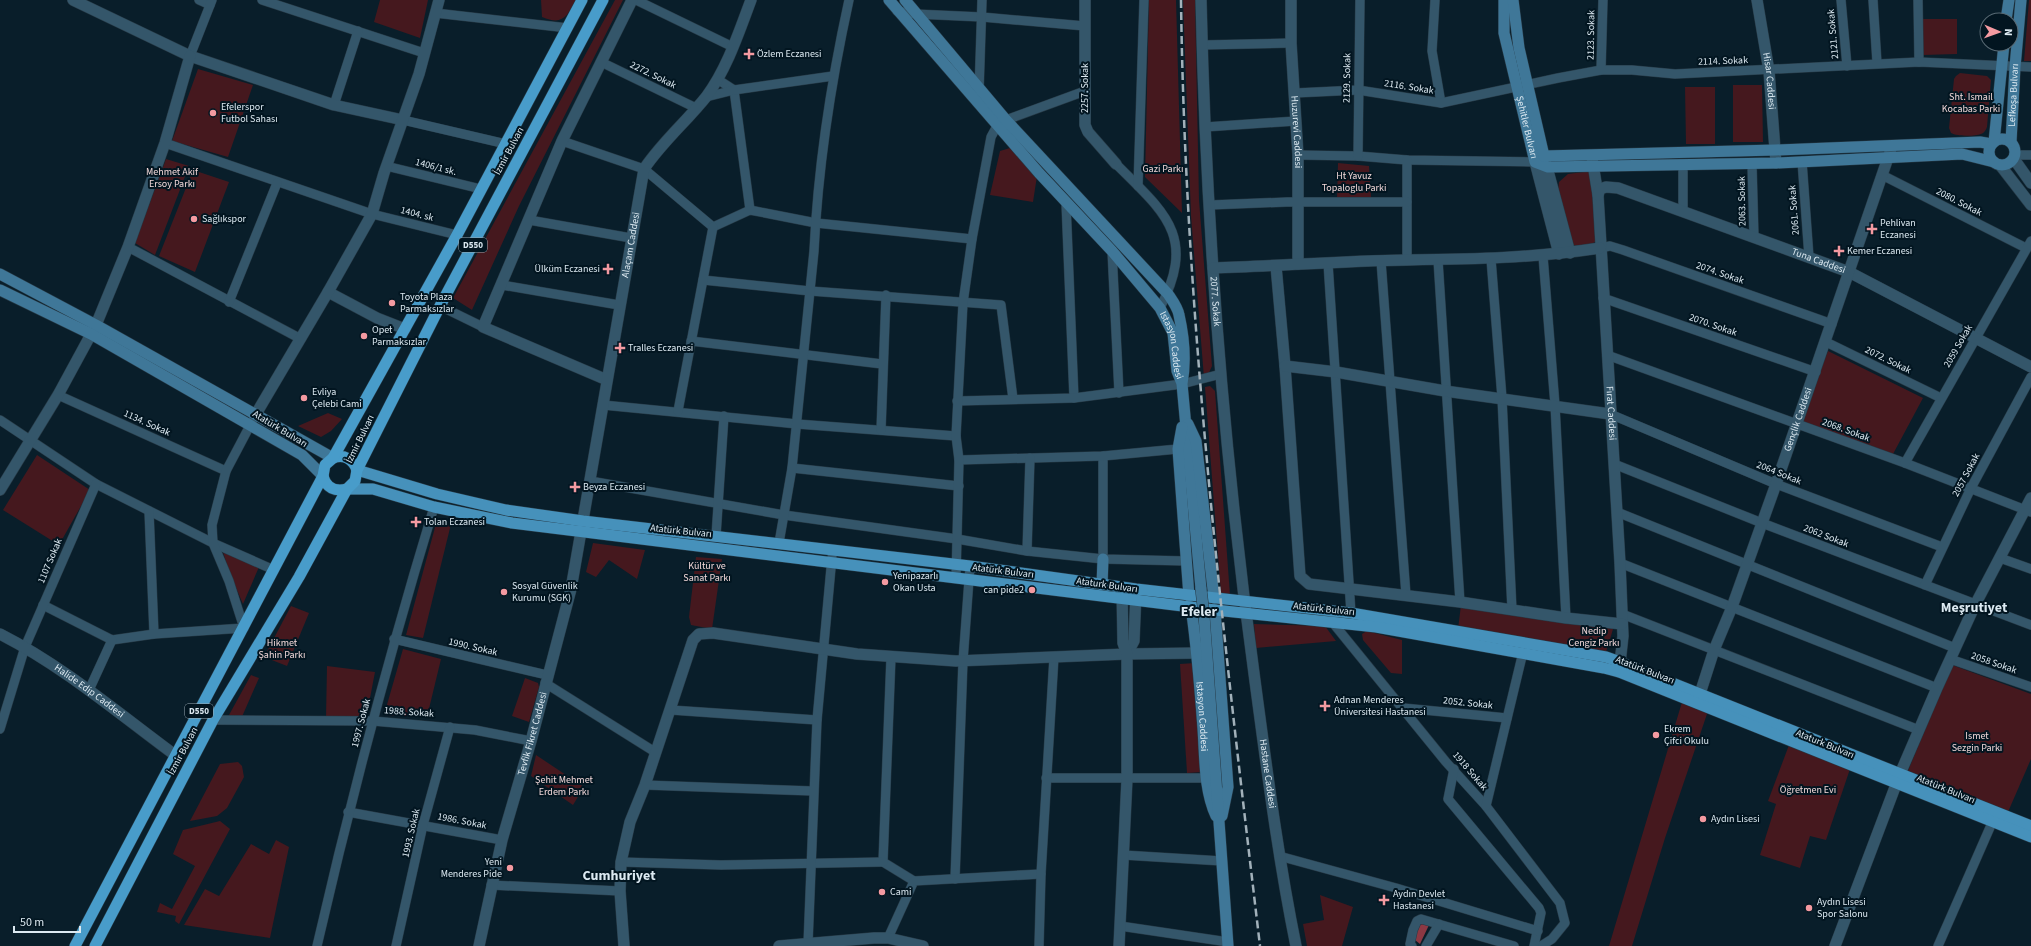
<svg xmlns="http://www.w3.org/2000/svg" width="2031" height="946" viewBox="0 0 2031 946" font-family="'Source Sans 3',sans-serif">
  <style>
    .green { fill: #45181e }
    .water { fill: #8c3843 }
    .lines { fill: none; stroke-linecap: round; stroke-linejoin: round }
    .minor-casing { stroke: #273a46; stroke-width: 10 }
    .tertiary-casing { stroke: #273a46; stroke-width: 12 }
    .secondary-casing { stroke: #273a46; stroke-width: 12 }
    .primary-casing { stroke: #273a46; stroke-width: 12 }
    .trunk-casing { stroke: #273a46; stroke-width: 12 }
    .minor { stroke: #34566a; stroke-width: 9 }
    .tertiary { stroke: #34566a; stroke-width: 11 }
    .secondary { stroke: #3f7798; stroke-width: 11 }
    .primary { stroke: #4691bb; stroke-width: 11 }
    .trunk { stroke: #489cca; stroke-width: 11 }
    .rail { stroke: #a2b1ba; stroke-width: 2.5; stroke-dasharray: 8 4; stroke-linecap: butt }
    .secondary-bridge-casing { stroke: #273a46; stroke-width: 12; stroke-linecap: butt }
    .secondary-bridge { stroke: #3f7798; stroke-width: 11 }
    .poi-dot { fill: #f49aa1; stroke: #021520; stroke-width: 1.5 }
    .labels { text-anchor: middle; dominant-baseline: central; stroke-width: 4; stroke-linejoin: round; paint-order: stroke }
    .shield { fill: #021520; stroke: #9ba9b2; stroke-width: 1 }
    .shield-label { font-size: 9px; font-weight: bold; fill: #dce9f1 }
    .street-label { font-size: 10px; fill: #dce9f1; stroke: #021520 }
    .poi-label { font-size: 10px; fill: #dce9f1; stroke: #021520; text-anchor: start }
    .park-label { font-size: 10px; fill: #f3d9da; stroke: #021520 }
    .district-label { font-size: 14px; font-weight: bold; fill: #dce9f1; stroke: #021520 }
  </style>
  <rect width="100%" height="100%" fill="#091e2a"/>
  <g class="green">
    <polygon points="380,0 428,0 420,38 374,22"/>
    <path d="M541 0H576C567 16 563 26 542 17Z"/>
    <polygon points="615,0 623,0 519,206 472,310 453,298"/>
    <polygon points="1149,0 1176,0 1182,213 1145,177"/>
    <polygon points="1183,0 1195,0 1199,200 1212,366 1207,377 1204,378 1191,216"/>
    <polygon points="2029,0 2031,0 2031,61 2024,61"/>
    <polygon points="1923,19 1957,19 1957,54 1923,55"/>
    <polygon points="198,69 253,85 228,157 172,141"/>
    <path d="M1960 73 1987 76 1991 80 1987 127C1986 130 1984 133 1981 134 1974 137 1956 136 1951 133L1949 128 1954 79 1956 76Z"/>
    <polygon points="1733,85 1762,85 1763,142 1733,142"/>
    <polygon points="1685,87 1715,87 1715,144 1686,144"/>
    <polygon points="1010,148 1017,152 1037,176 1033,202 990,195 1000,151"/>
    <polygon points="166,159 189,166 155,255 135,243"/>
    <polygon points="1338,163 1369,166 1371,197 1337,199"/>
    <polygon points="193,170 229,182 195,272 159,256"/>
    <path d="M1591 171 1598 240C1592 245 1579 247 1571 245L1558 191 1559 182 1568 174Z"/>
    <polygon points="1828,351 1923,398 1893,454 1800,421"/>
    <polygon points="1210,386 1215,391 1230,595 1221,594 1205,387"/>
    <polygon points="328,413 342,419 331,431 321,437 298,426"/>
    <polygon points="37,455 90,490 59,545 3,510"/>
    <polygon points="437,520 451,524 423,638 406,635"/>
    <polygon points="593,543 645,550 637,579 609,560 596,577 586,572"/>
    <polygon points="222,549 259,567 243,604 230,574"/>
    <polygon points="696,557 722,559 712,629 691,625 689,617"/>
    <polygon points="1461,605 1614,626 1606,652 1458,629"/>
    <polygon points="291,606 309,613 287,666 264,657"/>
    <polygon points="1254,624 1325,626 1336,641 1256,648"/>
    <polygon points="1367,631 1402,640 1402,674 1391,673 1363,640 1362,634"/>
    <polygon points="403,649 441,659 427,717 384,715"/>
    <polygon points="1195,663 1203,772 1187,773 1180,664"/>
    <polygon points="1952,665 2031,694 2031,759 2008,812 1907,773"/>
    <polygon points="327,666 375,672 366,719 326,718"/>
    <polygon points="251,675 259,678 241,719 229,715"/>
    <polygon points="525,678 538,683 539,687 529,722 512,716"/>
    <polygon points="1682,702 1708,711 1665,838 1632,946 1609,946"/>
    <polygon points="1789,745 1850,769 1826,840 1810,836 1800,868 1760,855 1776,804 1768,801"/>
    <polygon points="536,755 584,787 573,805 531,776"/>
    <polygon points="238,762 242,766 244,777 227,808 217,816 190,821 220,764"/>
    <polygon points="220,821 230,829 179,924 175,921 176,916 157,912 160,903 172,909 195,866 173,854 183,830"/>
    <polygon points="276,840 289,847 270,938 184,925 205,889 219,896 251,844 269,854"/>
    <polygon points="1320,895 1353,907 1342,946 1307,946 1303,924 1324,920"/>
  </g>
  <polygon class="water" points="1422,924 1429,925 1420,944 1415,940 1418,926"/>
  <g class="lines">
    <defs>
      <g id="minor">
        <polyline points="199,0 210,5"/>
        <polyline points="262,0 424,53"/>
        <polyline points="636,0 733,47"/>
        <polyline points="1435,0 1432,51 1441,103"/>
        <polyline points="1841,0 1847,66"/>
        <polyline points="1873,0 1877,63"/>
        <polyline points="1918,0 1919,62"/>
        <polyline points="897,11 915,14 982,17 1085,26"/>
        <polyline points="435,13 568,28"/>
        <polyline points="1202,45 1291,43"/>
        <polyline points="190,56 212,0"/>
        <polyline points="601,62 696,108"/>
        <polyline points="1601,70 1603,0"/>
        <polyline points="717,79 734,90"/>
        <polyline points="734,90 750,210"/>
        <polyline points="979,92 982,0"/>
        <polyline points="1295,93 1358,90 1441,103 1558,78 1601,70 1632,70 1675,74 1919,62 2031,67"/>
        <polyline points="706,97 734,90 833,76"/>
        <polyline points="334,105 358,31"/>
        <polyline points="403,120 506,144"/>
        <polyline points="1205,127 1296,121"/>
        <polyline points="562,141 644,169 713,227"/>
        <polyline points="165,143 372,214 457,235"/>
        <polyline points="1298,155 1358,156 1407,160 1535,162"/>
        <polyline points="2015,155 2031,155"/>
        <polyline points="1358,156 1360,0"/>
        <polyline points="1407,160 1407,260"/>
        <polyline points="1802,161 1809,257"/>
        <path d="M1116 164C1165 213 1197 236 1160 308"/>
        <polyline points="1752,164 1754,237"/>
        <polyline points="386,166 481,189"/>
        <polyline points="1882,175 2026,248"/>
        <polyline points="1138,186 1144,0"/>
        <polyline points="1066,203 1074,398"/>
        <polyline points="1210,205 1287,202 1407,202"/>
        <polyline points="1683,212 1683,165"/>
        <polyline points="529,220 631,238"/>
        <polyline points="713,227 750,210 816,223 972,239"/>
        <polyline points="128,247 301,339"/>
        <polyline points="1600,248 1610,246 1623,250 1832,324"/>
        <polyline points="1112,251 1119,393"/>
        <polyline points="1543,256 1555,405 1566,618"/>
        <polyline points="1491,259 1502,398 1512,610"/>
        <polyline points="1438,260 1460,602"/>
        <polyline points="1381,261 1406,595"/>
        <polyline points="1328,263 1351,613"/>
        <polyline points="703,280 810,291 1001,305 1013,399"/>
        <polyline points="502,285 619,305"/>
        <polyline points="1603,298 1816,372"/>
        <polyline points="229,302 277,183"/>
        <polyline points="440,306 483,327"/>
        <polyline points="691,341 882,364"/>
        <polyline points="1826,342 1941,398"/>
        <polyline points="1607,355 1905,463 2031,512"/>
        <polyline points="58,395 226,471"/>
        <polyline points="957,401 1074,398 1182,384 1221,374"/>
        <polyline points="603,405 797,424 956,436"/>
        <polyline points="678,411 713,227"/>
        <polyline points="1610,414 1776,484 1942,547"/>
        <polyline points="0,420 96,484 213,543 274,570"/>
        <polyline points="881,430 886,295"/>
        <polyline points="1103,456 1103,559"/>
        <polyline points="959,460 1103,456 1178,449"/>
        <polyline points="1905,463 2031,241"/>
        <polyline points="1614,464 1762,523 2031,625"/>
        <polyline points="792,468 959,486"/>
        <polyline points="590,481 784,515 957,539 1027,551 1103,559 1186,561"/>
        <polyline points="149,511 154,634"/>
        <polyline points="1617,512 1955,648"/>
        <polyline points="716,536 724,416"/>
        <path d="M779 543 792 468 814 251C818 167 831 82 849 0"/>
        <polyline points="1027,551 1030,458"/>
        <polyline points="2000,558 2031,569"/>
        <polyline points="1620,563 1937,688"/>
        <polyline points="956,577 959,460 956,436 963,303 972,239 991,137 998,124 1006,120 1085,91"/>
        <polyline points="1925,585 1971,488 2031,377"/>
        <polyline points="43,605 112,640 154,634 244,628 229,581 213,543 212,525 226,471 256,414"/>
        <polyline points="1335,611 1333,623 1446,762 1486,806 1560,903 1565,923 1552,939 1541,946"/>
        <polyline points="1622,614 1919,730"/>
        <polyline points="394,639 547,675"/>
        <polyline points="891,657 883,862 914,881"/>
        <polyline points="1950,659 2031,687"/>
        <polyline points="545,683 655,752"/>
        <polyline points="89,690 112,640"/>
        <polyline points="1403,708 1507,718"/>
        <polyline points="671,710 817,720"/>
        <polyline points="213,720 373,721 475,730 531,741"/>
        <polyline points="0,729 25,647 96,484"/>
        <polyline points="1454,769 1448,799 1539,908 1541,913 1534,946"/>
        <polyline points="1046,778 1207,778"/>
        <polyline points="645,785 813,791"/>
        <polyline points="1486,806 1524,648"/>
        <polyline points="348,812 502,840"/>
        <polyline points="1123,855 1222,861"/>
        <polyline points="1279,856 1396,888 1538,931"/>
        <polyline points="621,862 721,865 883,862"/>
        <polyline points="955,879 963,661 970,566"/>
        <polyline points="491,885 620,891"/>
        <polyline points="1120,926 1228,942"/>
        <polyline points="888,938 914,881 1041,874"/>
        <polyline points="808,944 817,720 832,557"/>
        <path d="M317 946C351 798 390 652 434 507"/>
        <polyline points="396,946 423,825 450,727"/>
        <polyline points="1039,946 1041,874 1054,657"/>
        <polyline points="1412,946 1410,944 1413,930 1417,921 1421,919 1514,946"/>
        <polyline points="1426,946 1439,924"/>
        <polyline points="1938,946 1995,816"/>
      </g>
      <g id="tertiary">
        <polyline points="73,0 190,56 334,105 403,120"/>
        <polyline points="1085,0 1085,125 1088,132 1116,164"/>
        <path id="s1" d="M1201 0C1206 228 1224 456 1255 681 1267 770 1278 858 1296 946"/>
        <path id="s2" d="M1291 0V43L1298 155V264"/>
        <path id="s3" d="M1757 0 1769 71 1776 163"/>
        <path id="s4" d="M1592 158 1598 195 1620 563 1623 636 1619 672"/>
        <polyline points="2014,159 2031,183"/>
        <polyline points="2000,165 2031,205"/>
        <path id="s5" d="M1598 195 1600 189 1606 187 1618 188 1849 272 2031 367"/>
        <polyline points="1559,254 1535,162 1544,156 1570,253"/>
        <polyline points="1276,266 1285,366 1300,576 1309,584 1460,602 1566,618 1622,624"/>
        <path d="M1213 268C1278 266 1342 261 1407 260 1472 259 1536 258 1600 248"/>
        <polyline points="328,292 377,318 405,329"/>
        <polyline points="1285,366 1336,372 1445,391 1610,414"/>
        <polyline points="607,380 483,327 562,141 632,0"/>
        <polyline points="256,414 328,292 372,214 384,173 419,74 439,0"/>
        <polyline points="0,490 58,395 96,325 128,247 165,143 190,56"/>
        <path id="s6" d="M0 634C63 666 118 713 175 755"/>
        <polyline points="1127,654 1134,641 1136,592"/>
        <path id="s7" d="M1697 703 1714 650 1732 607 1776 484 1891 149"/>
        <path id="s8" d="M479 946 502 840 531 741 571 589 644 169C662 142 686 122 706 97 727 69 739 32 751 0"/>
        <polyline points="624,946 620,891 621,862 630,822 645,785 693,640 699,634 713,633 857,654 956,661 1127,654 1197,653"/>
        <polyline points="779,946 874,938 888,938 923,946"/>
        <polyline points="1119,946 1127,779 1127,654 1123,643 1122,590"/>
        <polyline points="1835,946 1900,774 1937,688 1975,605 2031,498"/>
      </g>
      <g id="secondary">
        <path id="s9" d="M889 0 1039 173 1112 251 1160 308 1173 333 1177 371 1181 381"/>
        <path d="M905 0 1006 120 1168 294C1172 300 1178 308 1179 315 1184 337 1186 362 1182 384L1201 589"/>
        <path id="s10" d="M1504 0V33L1535 162 1548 167 1776 163 1962 154 1994 162"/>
        <polyline points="1513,0 1519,48 1544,156 1775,150 1980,142 1992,144"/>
        <polyline points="2006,20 2009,0"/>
        <circle cx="2002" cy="152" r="13"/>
        <polyline points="1994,142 2004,44"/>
        <path id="s11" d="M2011 142 2015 67 2021 0"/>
        <polyline points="0,274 96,325 333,458"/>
        <polyline points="0,290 91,334 302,455 323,476"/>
        <polyline points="1188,424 1196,441 1214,598"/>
        <polyline points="1182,427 1178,449 1189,596"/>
        <polyline points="1102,585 1103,559"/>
        <path id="s12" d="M1191 607C1197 648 1200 688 1203 729 1205 758 1204 790 1216 816"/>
        <polyline points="1215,610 1228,787 1222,816"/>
        <polyline points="1204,615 1228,946"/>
      </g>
      <g id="primary">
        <polyline points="357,470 437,494 506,510 583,521 970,566 1136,589 1351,613 1606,657 1620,662 2031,826"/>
        <polyline points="347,489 373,489 434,507 512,523 1215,610 1376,627 1604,668 1619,672 2031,837"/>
      </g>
      <g id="trunk">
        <path d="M333 458C344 454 353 459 357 470"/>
        <path d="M323 476C326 488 335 492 347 489"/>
        <polyline points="75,946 323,476 325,465 333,458 457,235 582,0"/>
        <polyline points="95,946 213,720 299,577 347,489 355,481 357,470 440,306 603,0"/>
      </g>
    </defs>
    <use href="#minor" class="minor-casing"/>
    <use href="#tertiary" class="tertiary-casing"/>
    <use href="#secondary" class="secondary-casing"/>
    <use href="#primary" class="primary-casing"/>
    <use href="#trunk" class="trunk-casing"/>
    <use href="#minor" class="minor"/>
    <use href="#tertiary" class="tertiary"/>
    <use href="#secondary" class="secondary"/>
    <use href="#primary" class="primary"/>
    <use href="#trunk" class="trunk"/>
    <path class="rail" d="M1181 0C1185 316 1223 632 1260 946"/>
    <defs>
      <polyline id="secondary-bridge" points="1201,589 1204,615"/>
    </defs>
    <use href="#secondary-bridge" class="secondary-bridge-casing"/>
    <use href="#secondary-bridge" class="secondary-bridge"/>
  </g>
  <g class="poi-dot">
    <path d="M747 48h4v4h4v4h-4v4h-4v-4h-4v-4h4z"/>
    <circle cx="213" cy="113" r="4"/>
    <circle cx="194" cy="219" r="4"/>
    <path d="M1870 223h4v4h4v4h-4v4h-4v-4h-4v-4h4z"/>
    <path d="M1837 245h4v4h4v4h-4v4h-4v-4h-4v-4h4z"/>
    <path d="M606 263h4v4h4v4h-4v4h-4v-4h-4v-4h4z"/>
    <circle cx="392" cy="303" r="4"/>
    <circle cx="364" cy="336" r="4"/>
    <path d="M618 342h4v4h4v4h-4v4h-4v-4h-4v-4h4z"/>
    <circle cx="304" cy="398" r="4"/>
    <path d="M573 481h4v4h4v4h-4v4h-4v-4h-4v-4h4z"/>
    <path d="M414 516h4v4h4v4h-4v4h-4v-4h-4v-4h4z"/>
    <circle cx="885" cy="582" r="4"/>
    <circle cx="1032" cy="590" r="4"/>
    <circle cx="504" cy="592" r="4"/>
    <path d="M1323 700h4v4h4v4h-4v4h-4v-4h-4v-4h4z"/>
    <circle cx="1656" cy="735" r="4"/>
    <circle cx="1703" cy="819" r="4"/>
    <circle cx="510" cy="868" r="4"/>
    <circle cx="882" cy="892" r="4"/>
    <path d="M1382 894h4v4h4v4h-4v4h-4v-4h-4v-4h4z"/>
    <circle cx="1809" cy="908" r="4"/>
  </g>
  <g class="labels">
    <g class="shield">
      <rect x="459" y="238" width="28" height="14" rx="3"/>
      <rect x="185" y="704" width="28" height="14" rx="3"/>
    </g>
    <g class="shield-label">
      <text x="473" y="245">D550</text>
      <text x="199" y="711">D550</text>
    </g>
    <g class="street-label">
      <text transform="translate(1833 34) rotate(-95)">2121. Sokak</text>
      <text transform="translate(1591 35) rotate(-89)">2123. Sokak</text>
      <text transform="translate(1723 61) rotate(-2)">2114. Sokak</text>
      <text transform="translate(653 75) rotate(26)">2272. Sokak</text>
      <text transform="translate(1347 78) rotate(-89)">2129. Sokak</text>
      <text stroke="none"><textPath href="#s3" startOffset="82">Hisar Caddesi</textPath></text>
      <text transform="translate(1409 87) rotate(9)">2116. Sokak</text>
      <text transform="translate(1085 88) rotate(-90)">2257. Sokak</text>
      <text stroke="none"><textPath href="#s11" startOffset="47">Lefkoşa Bulvarı</textPath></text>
      <text stroke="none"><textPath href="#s10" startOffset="130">Şehitler Bulvarı</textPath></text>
      <text stroke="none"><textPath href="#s2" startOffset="132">Huzurevi Caddesi</textPath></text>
      <text transform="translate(509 151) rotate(-62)">İzmir Bulvarı</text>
      <text transform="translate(436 167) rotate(14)">1406/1 sk.</text>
      <text transform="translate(1742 201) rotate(-91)">2063. Sokak</text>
      <text transform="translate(1959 202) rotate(27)">2080. Sokak</text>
      <text transform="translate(1794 210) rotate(-94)">2061. Sokak</text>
      <text transform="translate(417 214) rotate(14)">1404. sk</text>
      <text stroke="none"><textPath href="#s8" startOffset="718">Alaçam Caddesi</textPath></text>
      <text stroke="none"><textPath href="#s5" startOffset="238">Tuna Caddesi</textPath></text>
      <text transform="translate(1720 273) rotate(19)">2074. Sokak</text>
      <text stroke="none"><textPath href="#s1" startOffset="302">2077. Sokak</textPath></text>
      <text transform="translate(1713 325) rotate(19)">2070. Sokak</text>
      <text stroke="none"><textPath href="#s9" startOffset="450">Istasyon Caddesi</textPath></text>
      <text transform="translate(1958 346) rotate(-60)">2059 Sokak</text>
      <text transform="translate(1888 360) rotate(26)">2072. Sokak</text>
      <text stroke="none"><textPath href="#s4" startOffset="256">Fırat Caddesi</textPath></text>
      <text stroke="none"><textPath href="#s7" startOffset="301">Gençlik Caddesi</textPath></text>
      <text transform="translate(147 423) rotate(24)">1134. Sokak</text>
      <text transform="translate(280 429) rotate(31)">Atatürk Bulvarı</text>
      <text transform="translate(1846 430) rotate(20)">2068. Sokak</text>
      <text transform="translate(360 439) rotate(-64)">İzmir Bulvarı</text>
      <text transform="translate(1779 473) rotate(22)">2064 Sokak</text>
      <text transform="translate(1966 475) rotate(-62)">2057 Sokak</text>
      <text transform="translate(681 531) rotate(6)">Atatürk Bulvarı</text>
      <text transform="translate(1826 536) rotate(21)">2062 Sokak</text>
      <text transform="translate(50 561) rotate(-67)">1107 Sokak</text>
      <text transform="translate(1003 571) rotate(7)">Atatürk Bulvarı</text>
      <text transform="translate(1107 585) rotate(8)">Ataturk Bulvarı</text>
      <text transform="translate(1324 609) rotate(6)">Atatürk Bulvarı</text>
      <text transform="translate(473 647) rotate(13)">1990. Sokak</text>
      <text transform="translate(1994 663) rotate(19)">2058 Sokak</text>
      <text transform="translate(1645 670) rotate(21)">Atatürk Bulvarı</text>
      <text stroke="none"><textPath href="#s6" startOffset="106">Halide Edip Caddesi</textPath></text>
      <text transform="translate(1468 703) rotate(6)">2052. Sokak</text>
      <text transform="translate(409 712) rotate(4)">1988. Sokak</text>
      <text stroke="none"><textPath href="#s12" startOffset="110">Istasyon Caddesi</textPath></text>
      <text transform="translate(361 723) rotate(-75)">1997. Sokak</text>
      <text stroke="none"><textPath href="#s8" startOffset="219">Tevfik Fikret Caddesi</textPath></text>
      <text transform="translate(1825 744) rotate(22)">Ataturk Bulvarı</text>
      <text transform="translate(183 751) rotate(-62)">İzmir Bulvarı</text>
      <text transform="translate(1470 771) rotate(49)">1918 Sokak</text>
      <text stroke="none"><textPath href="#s1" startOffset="777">Hastane Caddesi</textPath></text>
      <text transform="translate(1946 789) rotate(22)">Atatürk Bulvarı</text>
      <text transform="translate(462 821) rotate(11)">1986. Sokak</text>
      <text transform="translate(411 833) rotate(-77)">1993. Sokak</text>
    </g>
    <g class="poi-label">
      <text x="757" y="54">Özlem Eczanesi</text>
      <text x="221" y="107">Efelerspor<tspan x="221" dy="12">Futbol Sahası</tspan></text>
      <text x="202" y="219">Sağlıkspor</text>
      <text x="1880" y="223">Pehlivan<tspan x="1880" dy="12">Eczanesi</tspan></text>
      <text x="1847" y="251">Kemer Eczanesi</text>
      <text x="600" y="269" text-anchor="end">Ülküm Eczanesi</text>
      <text x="400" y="297">Toyota Plaza<tspan x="400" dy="12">Parmaksızlar</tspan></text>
      <text x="372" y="330">Opet<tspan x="372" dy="12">Parmaksızlar</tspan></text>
      <text x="628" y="348">Tralles Eczanesi</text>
      <text x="312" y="392">Evliya<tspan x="312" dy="12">Çelebi Cami</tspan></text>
      <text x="583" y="487">Beyza Eczanesi</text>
      <text x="424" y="522">Tolan Eczanesi</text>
      <text x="893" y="576">Yenipazarlı<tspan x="893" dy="12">Okan Usta</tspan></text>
      <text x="512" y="586">Sosyal Güvenlik<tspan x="512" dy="12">Kurumu (SGK)</tspan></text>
      <text x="1024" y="590" text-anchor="end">can pide2</text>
      <text x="1334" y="700">Adnan Menderes<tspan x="1334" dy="12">Üniversitesi Hastanesi</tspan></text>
      <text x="1664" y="729">Ekrem<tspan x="1664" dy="12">Çifci Okulu</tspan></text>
      <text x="1711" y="819">Aydın Lisesi</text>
      <text x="502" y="862" text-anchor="end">Yeni<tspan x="502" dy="12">Menderes Pide</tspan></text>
      <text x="890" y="892">Cami</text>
      <text x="1393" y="894">Aydın Devlet<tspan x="1393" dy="12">Hastanesi</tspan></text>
      <text x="1817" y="902">Aydın Lisesi<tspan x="1817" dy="12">Spor Salonu</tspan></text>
    </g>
    <g class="park-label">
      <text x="1971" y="97">Sht. Ismail<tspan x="1971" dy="12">Kocabas Parki</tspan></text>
      <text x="1163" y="169">Gazi Parkı</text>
      <text x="172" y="172">Mehmet Akif<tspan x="172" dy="12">Ersoy Parkı</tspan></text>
      <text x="1354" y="176">Ht Yavuz<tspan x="1354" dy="12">Topaloglu Parki</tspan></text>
      <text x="707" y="566">Kültür ve<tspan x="707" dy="12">Sanat Parkı</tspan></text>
      <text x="1594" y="631">Nedip<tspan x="1594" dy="12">Cengiz Parkı</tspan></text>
      <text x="282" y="643">Hikmet<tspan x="282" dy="12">Şahin Parkı</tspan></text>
      <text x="1977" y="736">Ismet<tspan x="1977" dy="12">Sezgin Parki</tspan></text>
      <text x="564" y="780">Şehit Mehmet<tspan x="564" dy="12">Erdem Parkı</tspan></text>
      <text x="1808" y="790">Öğretmen Evi</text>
    </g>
    <g class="district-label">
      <text x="1974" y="608">Meşrutiyet</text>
      <text x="1199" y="612">Efeler</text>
      <text x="619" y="876">Cumhuriyet</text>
    </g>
  </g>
  <g transform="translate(1999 32) rotate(92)"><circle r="19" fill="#021520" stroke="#596a74"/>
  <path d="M0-3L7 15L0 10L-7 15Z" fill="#f49aa1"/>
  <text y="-6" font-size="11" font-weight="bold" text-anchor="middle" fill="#dce9f1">N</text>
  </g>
  <path d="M14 926v6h66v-6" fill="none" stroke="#dce9f1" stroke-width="2"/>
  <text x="20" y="926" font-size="12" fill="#dce9f1" stroke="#021520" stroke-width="3" paint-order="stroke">50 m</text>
</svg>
